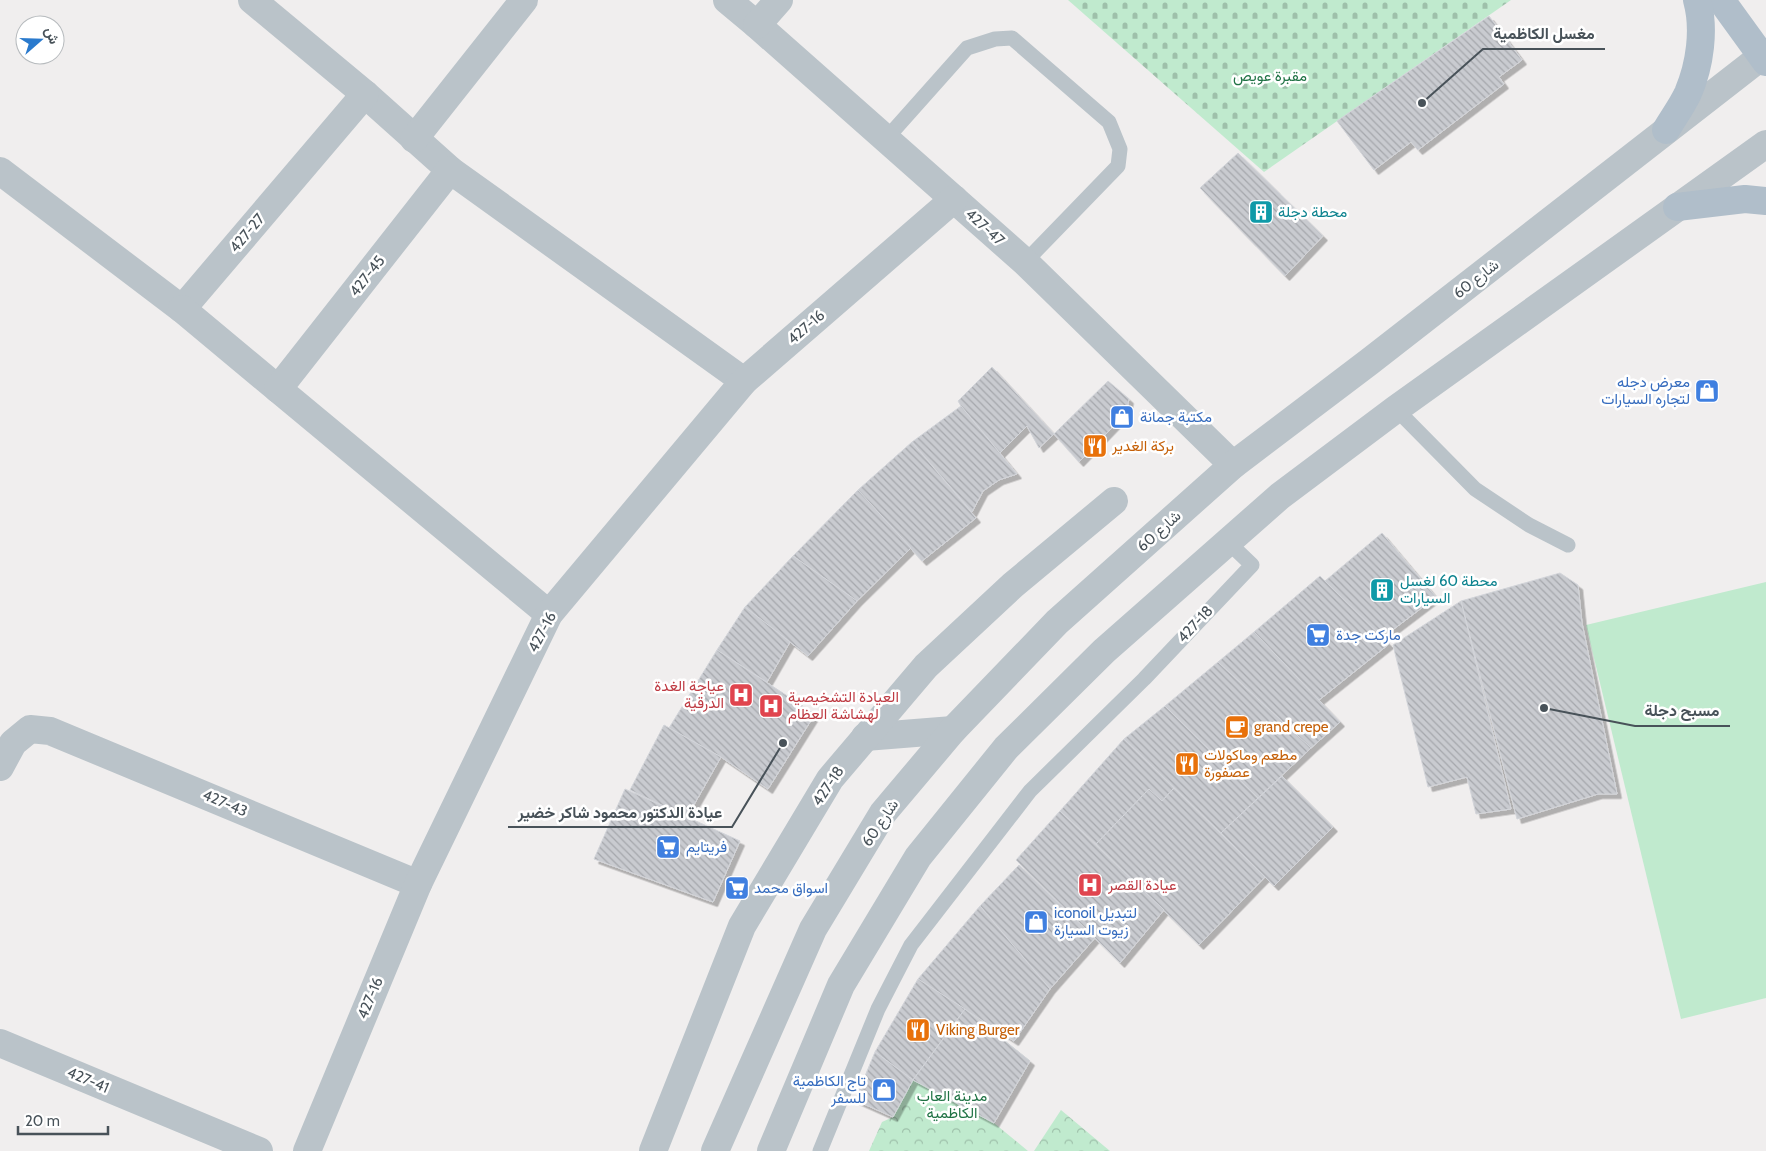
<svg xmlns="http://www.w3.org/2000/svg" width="1766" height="1151" viewBox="0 0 1766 1151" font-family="Cabin,Vazirmatn,sans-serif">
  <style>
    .forest { fill: url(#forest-crowns) }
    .cemetery { fill: url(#cemetery-stones) }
    .pitch { fill: #c0eace }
    .building { fill: url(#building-back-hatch); stroke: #d2d4d9; filter: url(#shadow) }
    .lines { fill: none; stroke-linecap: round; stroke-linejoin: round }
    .service { stroke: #bac3c9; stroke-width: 15 }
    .minor { stroke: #bac3c9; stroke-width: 28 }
    .tertiary { stroke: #bac3c9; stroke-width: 28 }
    .primary { stroke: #b0beca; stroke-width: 28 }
    .labels { text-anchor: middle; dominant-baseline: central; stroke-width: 5; stroke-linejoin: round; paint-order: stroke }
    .park-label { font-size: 15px; fill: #207345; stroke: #fff }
    .culture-label { font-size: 15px; fill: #0d838f; stroke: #fff; text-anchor: start }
    .street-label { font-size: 15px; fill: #485259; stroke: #fff }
    .shop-label { font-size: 15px; fill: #366cbe; stroke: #fff; text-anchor: start }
    .food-label { font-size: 15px; fill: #c56008; stroke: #fff; text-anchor: start }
    .health-label { font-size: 15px; fill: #be3a42; stroke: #fff; text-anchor: start }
    .leader { fill: none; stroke: #485259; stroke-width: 2 }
    .callout-dot { fill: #485259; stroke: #fff; stroke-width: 2 }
    .callout-label { font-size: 16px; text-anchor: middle; font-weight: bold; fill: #485259; stroke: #fff; stroke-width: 5; stroke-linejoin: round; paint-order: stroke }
  </style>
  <defs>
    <pattern id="forest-crowns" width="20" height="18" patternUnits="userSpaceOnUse" patternTransform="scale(1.25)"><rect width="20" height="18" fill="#c0eace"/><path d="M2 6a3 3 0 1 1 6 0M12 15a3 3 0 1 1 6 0" fill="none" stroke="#9ec0aa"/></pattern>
    <pattern id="cemetery-stones" width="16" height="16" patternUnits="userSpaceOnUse" patternTransform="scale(1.25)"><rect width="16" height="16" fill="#c0eace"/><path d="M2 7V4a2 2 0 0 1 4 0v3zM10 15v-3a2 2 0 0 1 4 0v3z" fill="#9ec0aa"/></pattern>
    <pattern id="building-back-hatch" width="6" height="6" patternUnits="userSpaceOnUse" patternTransform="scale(1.25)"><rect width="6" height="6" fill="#c9cbd0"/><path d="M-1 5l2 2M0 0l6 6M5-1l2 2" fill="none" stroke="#a5a7ac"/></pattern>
    <filter id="shadow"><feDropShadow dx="4.5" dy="4.5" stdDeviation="0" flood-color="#0004"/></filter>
  </defs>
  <rect width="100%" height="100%" fill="#f0eeee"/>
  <g class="forest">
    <polygon points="965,1009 1030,1061 994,1123 1028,1151 869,1151 882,1122 893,1117 913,1080"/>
    <polygon points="1061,1110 1110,1151 1034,1151"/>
  </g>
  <polygon class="cemetery" points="1068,0 1511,0 1264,172"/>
  <polygon class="pitch" points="1766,582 1766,998 1681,1019 1586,625"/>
  <g class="building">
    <polygon points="1489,16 1522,60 1499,77 1504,84 1418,150 1411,142 1374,170 1337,121"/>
    <polygon points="1238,153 1323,236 1285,276 1200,188"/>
    <polygon points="992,367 1054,434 1039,448 1027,426 1000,453 961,406 958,401"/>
    <polygon points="1108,381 1129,399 1126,413 1079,462 1054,434"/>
    <polygon points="961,406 1017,474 999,480 983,491 972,512 912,442"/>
    <polygon points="912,442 976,518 922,561 858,490"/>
    <polygon points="858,490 911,548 857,601 793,556"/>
    <polygon points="1382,533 1436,597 1382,638 1325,581"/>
    <polygon points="793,556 857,601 808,656 745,607"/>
    <polygon points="1560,573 1578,585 1582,623 1617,794 1598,794 1517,819 1461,601"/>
    <polygon points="1320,576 1389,644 1319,700 1254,632"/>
    <polygon points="1461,601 1511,809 1476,814 1467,777 1428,787 1393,645"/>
    <polygon points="745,607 790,642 767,682 717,650"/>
    <polygon points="1254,632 1340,722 1311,748 1218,662"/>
    <polygon points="717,650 815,714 768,789 721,757 669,728"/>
    <polygon points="1218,662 1311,748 1258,798 1165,706"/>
    <polygon points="1165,706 1258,798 1221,833 1124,739"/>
    <polygon points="664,725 721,757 687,817 630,790"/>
    <polygon points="1124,739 1174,788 1162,801 1149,789 1096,844 1060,811"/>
    <polygon points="1282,776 1333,827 1274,886 1221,833"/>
    <polygon points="1174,788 1265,877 1199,945 1096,844 1149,789 1162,801"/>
    <polygon points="625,789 740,841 713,902 594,859"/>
    <polygon points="1060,811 1164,910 1120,963 1016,860"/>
    <polygon points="1019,865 1095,938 1050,989 980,906"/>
    <polygon points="980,906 1050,989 1014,1041 918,979"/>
    <polygon points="918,979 965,1009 913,1080 875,1052"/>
    <polygon points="965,1009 1030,1061 994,1123 913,1080"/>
    <polygon points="875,1052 913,1080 893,1117 855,1100"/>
  </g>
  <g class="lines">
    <g class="service">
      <polyline points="886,139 967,48 995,39 1012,38 1109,122 1120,149 1118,166 1025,262"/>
      <polyline points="1396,409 1475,489 1529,525 1568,545"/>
      <polyline points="820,1151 878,1009 911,945 1030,791 1144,679 1252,565 1228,542"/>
    </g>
    <g class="minor">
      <polyline points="727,0 757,25 1025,262 1233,465"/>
      <polyline points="757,25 779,0"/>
      <polyline points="365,94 450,170"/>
      <polyline points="414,139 524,0"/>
      <polyline points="0,171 182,309 365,94 252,0"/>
      <polyline points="182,309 278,389"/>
      <polyline points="549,614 278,389 450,170 744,381"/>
      <polyline points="865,737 953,730"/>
      <polyline points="0,767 13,743 30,729 50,731 418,884"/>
      <polyline points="0,1043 259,1151"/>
      <polyline points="307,1151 418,884 549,614 744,381 954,199"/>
      <polyline points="653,1151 742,926 830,779 926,666 1013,585 1114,501"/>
    </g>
    <g class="tertiary">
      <polyline points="715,1151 813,929 883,813 953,730 1057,622 1233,465 1369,362 1766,53"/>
      <polyline points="771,1151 841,985 918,857 1006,748 1104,651 1280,496 1396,409 1766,144"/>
    </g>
    <g class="primary">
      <polyline points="1721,0 1766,62"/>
      <path d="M1666 130C1673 118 1682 106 1688 93 1700 65 1705 29 1697 0"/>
      <polyline points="1677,207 1745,199 1766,201"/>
    </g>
  </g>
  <defs>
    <symbol id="building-square" viewBox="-11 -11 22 22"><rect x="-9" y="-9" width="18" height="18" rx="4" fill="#0f9aa8" stroke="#fff"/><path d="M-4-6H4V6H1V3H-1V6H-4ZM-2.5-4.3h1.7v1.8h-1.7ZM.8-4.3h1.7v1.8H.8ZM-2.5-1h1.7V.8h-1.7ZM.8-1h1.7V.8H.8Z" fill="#fff"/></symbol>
    <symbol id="shop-square" viewBox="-11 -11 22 22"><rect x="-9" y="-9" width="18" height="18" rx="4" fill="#3f7fe0" stroke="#fff"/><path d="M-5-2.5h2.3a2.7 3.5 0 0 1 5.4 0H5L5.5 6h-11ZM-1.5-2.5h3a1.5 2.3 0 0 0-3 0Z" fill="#fff"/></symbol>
    <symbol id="restaurant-square" viewBox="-11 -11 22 22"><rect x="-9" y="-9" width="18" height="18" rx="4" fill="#e8710a" stroke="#fff"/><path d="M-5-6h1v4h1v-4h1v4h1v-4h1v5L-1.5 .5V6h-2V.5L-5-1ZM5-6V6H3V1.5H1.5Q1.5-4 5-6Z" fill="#fff"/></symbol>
    <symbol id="supermarket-square" viewBox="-11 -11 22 22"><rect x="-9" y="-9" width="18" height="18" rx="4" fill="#3f7fe0" stroke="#fff"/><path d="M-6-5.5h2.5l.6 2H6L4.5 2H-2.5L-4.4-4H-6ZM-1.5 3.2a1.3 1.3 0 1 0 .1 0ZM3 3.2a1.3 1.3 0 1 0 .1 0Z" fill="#fff"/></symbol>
    <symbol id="hospital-square" viewBox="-11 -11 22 22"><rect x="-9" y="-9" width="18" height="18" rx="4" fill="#e0444e" stroke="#fff"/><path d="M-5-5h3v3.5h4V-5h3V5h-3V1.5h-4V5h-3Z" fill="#fff"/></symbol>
    <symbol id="cafe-square" viewBox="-11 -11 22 22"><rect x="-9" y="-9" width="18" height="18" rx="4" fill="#e8710a" stroke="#fff"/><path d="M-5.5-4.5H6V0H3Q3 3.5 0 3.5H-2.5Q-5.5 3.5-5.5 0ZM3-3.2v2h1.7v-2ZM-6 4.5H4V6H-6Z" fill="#fff"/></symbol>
  </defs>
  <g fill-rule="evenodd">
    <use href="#building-square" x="1247" y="198" width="28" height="28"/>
    <use href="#shop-square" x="1693" y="377" width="28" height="28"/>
    <use href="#shop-square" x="1108" y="403" width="28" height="28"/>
    <use href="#restaurant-square" x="1081" y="432" width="28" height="28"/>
    <use href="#building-square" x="1368" y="576" width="28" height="28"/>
    <use href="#supermarket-square" x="1304" y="621" width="28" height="28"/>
    <use href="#hospital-square" x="727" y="681" width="28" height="28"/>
    <use href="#hospital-square" x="757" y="692" width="28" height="28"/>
    <use href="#cafe-square" x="1223" y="713" width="28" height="28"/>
    <use href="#restaurant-square" x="1173" y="750" width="28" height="28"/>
    <use href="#supermarket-square" x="654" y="833" width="28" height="28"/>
    <use href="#hospital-square" x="1076" y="871" width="28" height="28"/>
    <use href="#supermarket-square" x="723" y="874" width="28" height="28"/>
    <use href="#shop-square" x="1022" y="908" width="28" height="28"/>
    <use href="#restaurant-square" x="904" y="1016" width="28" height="28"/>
    <use href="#shop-square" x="870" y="1076" width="28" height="28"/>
  </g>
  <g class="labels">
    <g class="park-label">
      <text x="1270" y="76">مقبرة عويص</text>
      <text x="952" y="1096">مدينة العاب<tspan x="952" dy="17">الكاظمية</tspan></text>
    </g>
    <g class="culture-label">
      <text x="1278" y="212">محطة دجلة</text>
      <text x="1400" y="581">محطة 60 لغسل<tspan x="1400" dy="17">السيارات</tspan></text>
    </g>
    <g class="street-label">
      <text transform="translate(985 227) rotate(42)">427-47</text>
      <text transform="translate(247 233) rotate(-50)">427-27</text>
      <text transform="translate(367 276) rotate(-52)">427-45</text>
      <text transform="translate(1476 279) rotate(-38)">شارع 60</text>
      <text transform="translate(806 327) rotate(-41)">427-16</text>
      <text transform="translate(1159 531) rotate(-42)">شارع 60</text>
      <text transform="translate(1195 624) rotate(-47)">427-18</text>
      <text transform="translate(542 632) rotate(-62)">427-16</text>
      <text transform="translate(828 786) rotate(-56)">427-18</text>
      <text transform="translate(225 803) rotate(23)">427-43</text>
      <text transform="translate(880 823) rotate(-56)">شارع 60</text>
      <text transform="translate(370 998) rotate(-67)">427-16</text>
      <text transform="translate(88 1080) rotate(23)">427-41</text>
    </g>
    <g class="shop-label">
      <text x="1690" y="382" text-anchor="end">معرض دجله<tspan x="1690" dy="17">لتجاره السيارات</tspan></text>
      <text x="1140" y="417">مكتبة جمانة</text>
      <text x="1336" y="635">ماركت جدة</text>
      <text x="686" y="847">فريتايم</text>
      <text x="754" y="888">اسواق محمد</text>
      <text x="1054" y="913">iconoil لتبديل<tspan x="1054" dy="17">زيوت السيارة</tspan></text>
      <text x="866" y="1081" text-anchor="end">تاج الكاظمية<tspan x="866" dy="17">للسفر</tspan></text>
    </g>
    <g class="food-label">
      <text x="1112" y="446">بركة الغدير</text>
      <text x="1254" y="727">grand crepe</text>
      <text x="1204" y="755">مطعم وماكولات<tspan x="1204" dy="17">عصفورة</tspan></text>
      <text x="936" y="1030">Viking Burger</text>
    </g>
    <g class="health-label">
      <text x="724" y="686" text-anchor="end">عياجة الغدة<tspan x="724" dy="17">الدرقية</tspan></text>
      <text x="788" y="697">العيادة التشخيصية<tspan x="788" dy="17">لهشاشة العظام</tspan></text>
      <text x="1108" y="885">عيادة القصر</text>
    </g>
  </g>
  <path class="leader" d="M1422 103L1483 49H1605M1544 708L1635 726H1730M783 743L732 827H508"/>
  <g class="callout-dot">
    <circle cx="1422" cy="103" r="5"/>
    <circle cx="1544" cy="708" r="5"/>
    <circle cx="783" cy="743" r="5"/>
  </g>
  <g class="callout-label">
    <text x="1544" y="39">مغسل الكاظمية</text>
    <text x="1682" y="716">مسبح دجلة</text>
    <text x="620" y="818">عيادة الدكتور محمود شاكر خضير</text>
  </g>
  <g transform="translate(40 40) rotate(70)"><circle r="24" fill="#ffffff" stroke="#b6babd"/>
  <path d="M0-4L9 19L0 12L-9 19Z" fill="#2a7acd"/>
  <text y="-8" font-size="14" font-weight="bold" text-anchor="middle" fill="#485259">ش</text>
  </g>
  <path d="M18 1126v8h90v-8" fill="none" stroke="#485259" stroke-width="2.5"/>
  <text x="25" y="1126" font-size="15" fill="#485259" stroke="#ffffff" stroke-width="4" paint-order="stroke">20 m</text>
</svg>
